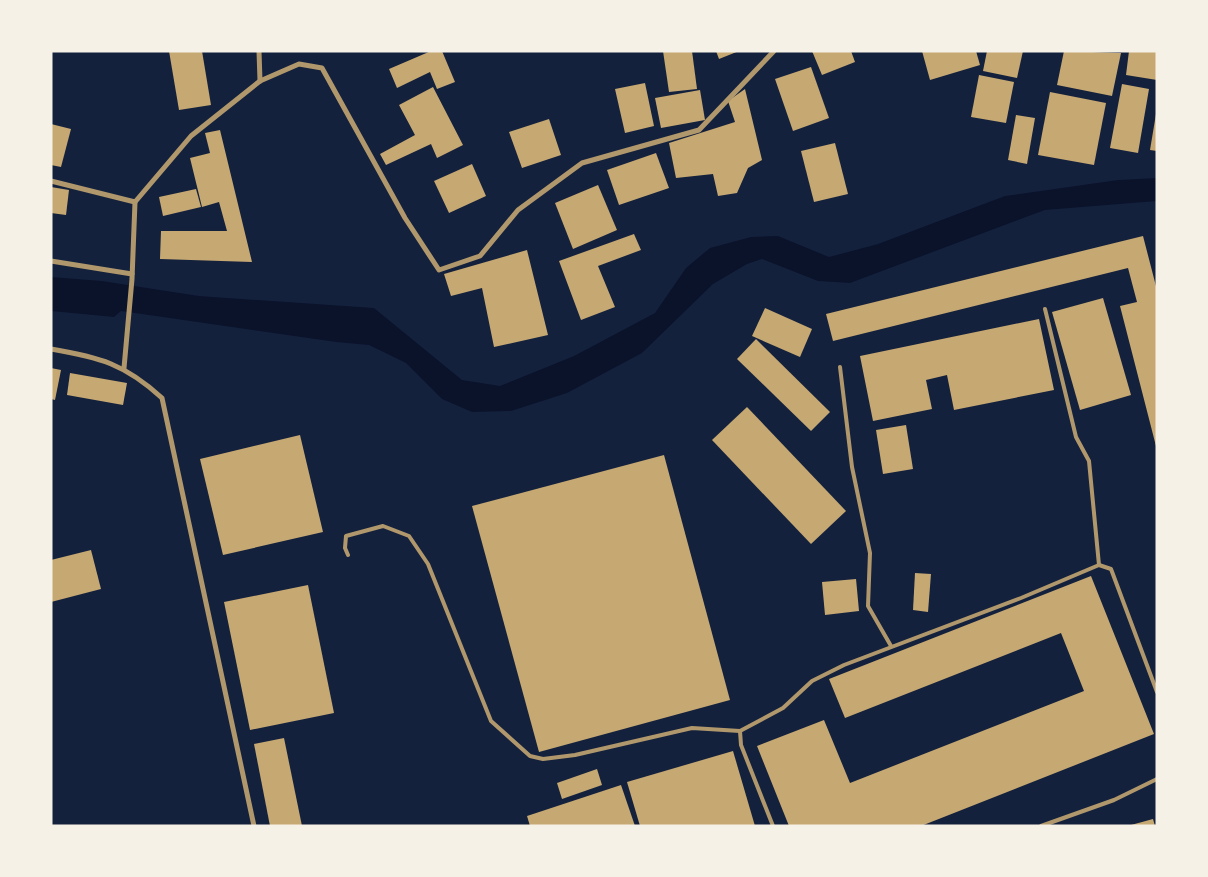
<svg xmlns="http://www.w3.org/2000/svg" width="1208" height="877" viewBox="0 0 1208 877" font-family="Literata,serif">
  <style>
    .water { fill: #0b132b }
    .building { fill: #c6a872 }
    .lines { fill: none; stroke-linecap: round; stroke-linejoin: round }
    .service { stroke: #b1986c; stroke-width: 4 }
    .minor { stroke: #b1986c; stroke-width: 5 }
  </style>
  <rect width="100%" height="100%" fill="#14213d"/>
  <polygon class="water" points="1157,178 1157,201 1045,210 850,283 818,281 762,259 747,264 713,284 642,353 567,393 511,411 472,412 442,399 406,363 369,345 336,342 121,311 114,317 51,311 51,277 102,281 199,296 374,308 462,380 500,386 574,356 655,313 686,268 710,248 751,237 778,236 829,257 878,244 1005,196 1118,180"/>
  <g class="building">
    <polygon points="169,51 202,51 211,105 179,110"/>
    <polygon points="431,51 442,51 455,82 437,89 430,72 397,88 389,69"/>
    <polygon points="663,51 692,51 697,89 669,92"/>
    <polygon points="716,51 739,51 719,59"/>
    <polygon points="812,51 851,51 855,62 822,75"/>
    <polygon points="922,51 976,51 980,65 930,80"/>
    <polygon points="987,51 1023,51 1017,78 983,71"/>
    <polygon points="1064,51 1121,53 1112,96 1057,85"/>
    <polygon points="1129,51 1157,51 1157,80 1126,75"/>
    <polygon points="811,67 829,118 793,131 775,79"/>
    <polygon points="979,75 1014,82 1006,123 971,117"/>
    <polygon points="645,83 654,126 625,133 615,89"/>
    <polygon points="1122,84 1149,89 1138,153 1110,148"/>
    <polygon points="433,87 463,145 437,158 431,144 386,165 380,154 415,135 399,105"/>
    <polygon points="745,89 762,160 748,168 737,193 718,196 713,174 676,178 669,143 735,122 728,101"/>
    <polygon points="700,90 705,120 661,128 655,98"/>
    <polygon points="1050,92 1106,103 1094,165 1038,155"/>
    <polygon points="1156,114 1157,114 1157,151 1150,150"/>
    <polygon points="1016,115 1035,118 1027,164 1008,160"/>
    <polygon points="549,119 561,155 522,168 509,132"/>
    <polygon points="51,124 71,129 61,167 51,165"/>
    <polygon points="220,130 252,262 160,259 161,231 227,231 219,202 202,207 190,158 210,153 205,133"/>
    <polygon points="835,143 848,194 814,202 801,151"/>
    <polygon points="656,153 669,188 619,205 607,170"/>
    <polygon points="472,164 486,196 449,213 434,181"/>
    <polygon points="598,185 617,230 573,249 555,203"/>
    <polygon points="51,187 69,190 66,215 51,213"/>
    <polygon points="196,189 201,207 163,216 159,197"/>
    <polygon points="634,234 641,250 598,266 615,307 581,320 559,261"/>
    <polygon points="1143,236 1157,290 1157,450 1120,306 1137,302 1128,268 833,341 826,314"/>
    <polygon points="527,250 548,335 494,347 482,288 451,296 444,274"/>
    <polygon points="1103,298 1131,395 1080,410 1052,312"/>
    <polygon points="765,308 812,329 800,357 752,336"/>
    <polygon points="1039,319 1054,390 954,410 947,375 926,380 932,409 873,421 860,356"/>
    <polygon points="756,339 830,412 811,431 737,359"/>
    <polygon points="51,368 61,370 55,400 51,399"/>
    <polygon points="70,373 127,383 123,405 67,395"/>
    <polygon points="747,407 846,511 811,544 712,440"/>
    <polygon points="906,425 913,469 883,474 876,430"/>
    <polygon points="300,435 323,532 223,555 200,459"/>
    <polygon points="664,455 730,700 539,752 472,506"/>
    <polygon points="91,550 101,589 51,602 51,560"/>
    <polygon points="915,573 931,574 928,612 913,610"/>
    <polygon points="1091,576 1154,734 921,826 789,826 757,746 824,720 850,783 1084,691 1061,633 845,718 829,679"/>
    <polygon points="856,579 859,611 825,615 822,582"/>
    <polygon points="308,585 334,713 250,730 224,602"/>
    <polygon points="284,738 302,826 270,826 254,744"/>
    <polygon points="733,751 755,826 640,826 627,782"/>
    <polygon points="597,769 602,785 562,799 557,783"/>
    <polygon points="621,785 635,826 530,826 527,816"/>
    <polygon points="1153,819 1155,826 1131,826 1131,825"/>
  </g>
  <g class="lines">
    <g class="service">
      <polyline points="1045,309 1076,437 1089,461 1099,565"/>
      <polyline points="840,367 852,467 870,553 868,606 891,646"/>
      <polyline points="348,555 345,548 346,536 383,526 409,536 428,564 491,721 530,756 543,759 575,755 692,728 740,731"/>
      <polyline points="773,826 741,745 740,731 783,708 812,681 844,665 1021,598 1099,565 1111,569 1157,692"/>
      <polyline points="1041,826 1114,800 1157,779"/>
    </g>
    <g class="minor">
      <polyline points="259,51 260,81"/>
      <polyline points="51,181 135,202 191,136 260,81 299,64 322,68 405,218 439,270 480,256 518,210 582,163 699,130 774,51"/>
      <polyline points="51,261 132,274"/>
      <path d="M51 349C99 357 125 364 162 398L254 826"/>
      <polyline points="124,368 132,279 135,202"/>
    </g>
  </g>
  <rect width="1208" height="877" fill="none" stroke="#f6f1e7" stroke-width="105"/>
</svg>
